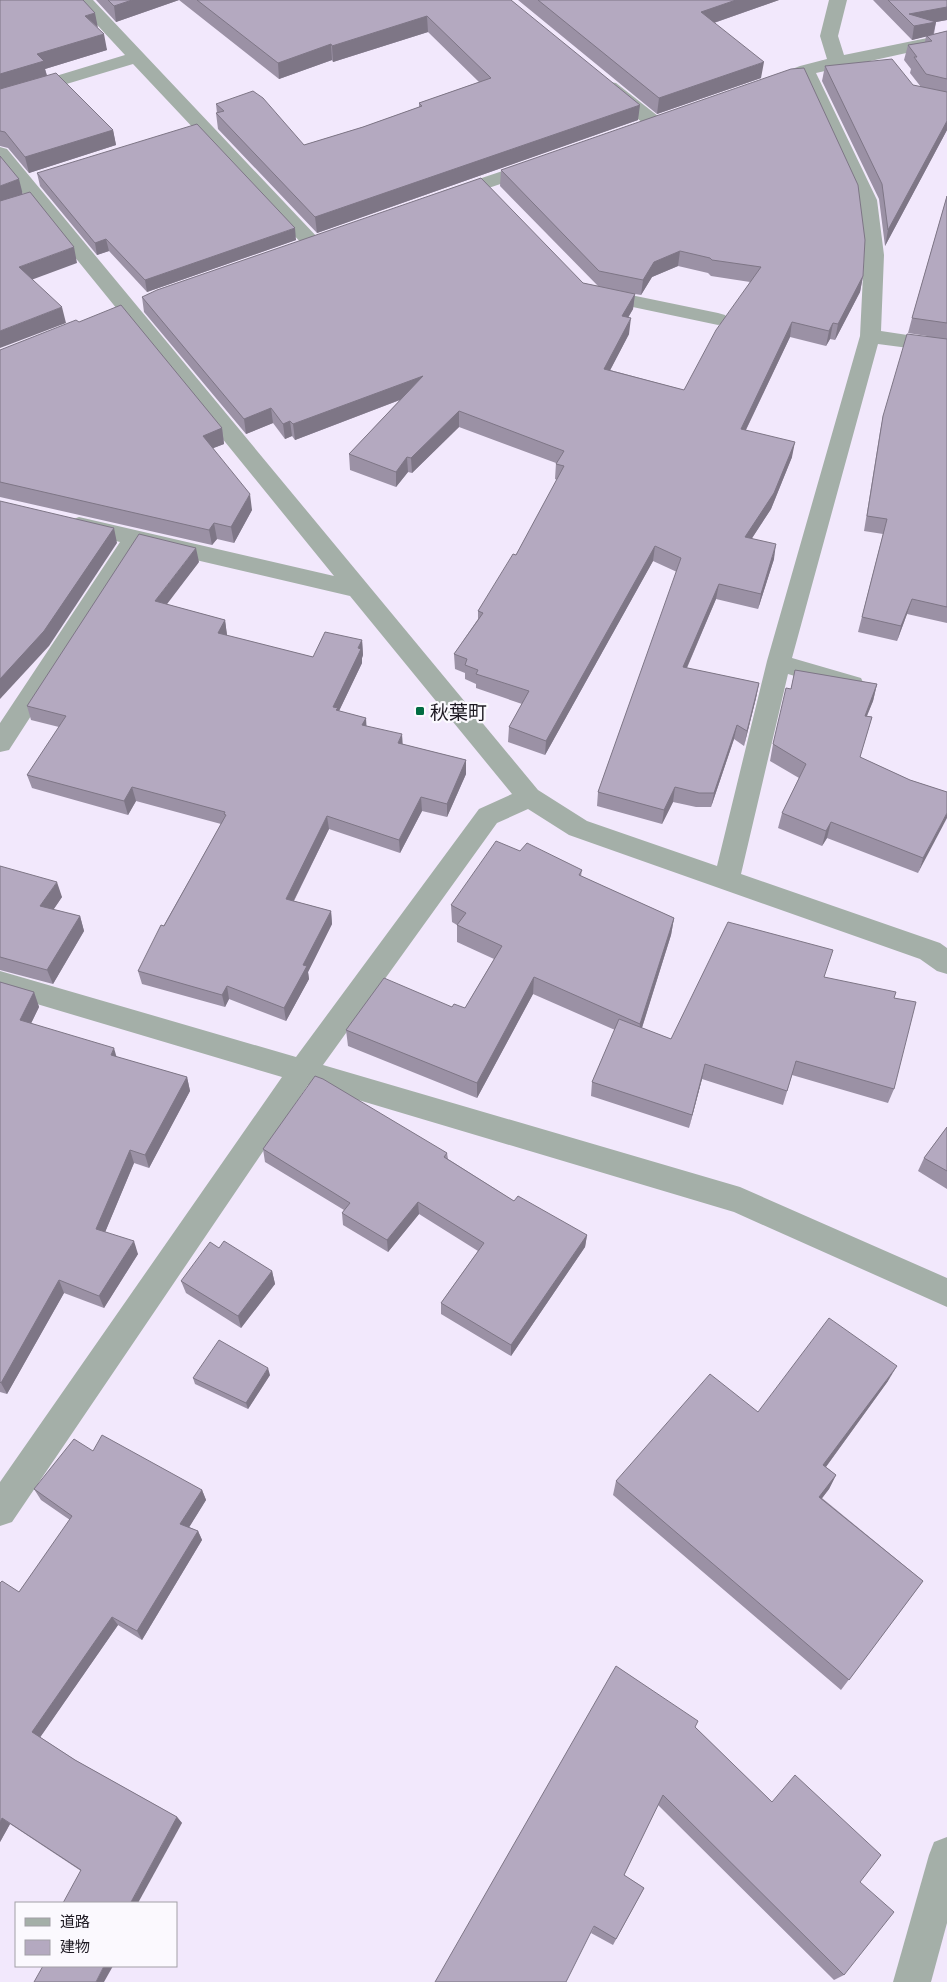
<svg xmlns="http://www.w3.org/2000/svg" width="947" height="1982" viewBox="0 0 947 1982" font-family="'Titillium Web','Noto Sans JP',sans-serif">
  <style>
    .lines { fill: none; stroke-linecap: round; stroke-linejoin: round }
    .minor { fill: #a4afa8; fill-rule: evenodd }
    .wall { fill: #9b91a5; fill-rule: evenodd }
    .shaded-wall { fill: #7e7686 }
    .building { fill: #b4a9c0; stroke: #7e7686 }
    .poi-dot { fill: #016c42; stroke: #fbf9fe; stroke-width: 2 }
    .labels { text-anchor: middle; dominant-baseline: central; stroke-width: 4.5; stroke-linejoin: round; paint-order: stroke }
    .poi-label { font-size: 19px; fill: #1d1922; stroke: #fbf9fe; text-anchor: start }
  </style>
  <rect width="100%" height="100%" fill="#f2e8fc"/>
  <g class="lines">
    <g class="minor">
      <polygon points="74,0 93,0 319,239 322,243 319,247 312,249 305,247 133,64 0,104 0,93 125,55"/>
      <polygon points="829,0 847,0 838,36 844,55 947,34 947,44 816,73 877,200 884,255 881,331 947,341 947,353 878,344 792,658 861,678 864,684 861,690 852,693 788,674 741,874 940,943 947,948 947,974 937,971 920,959 569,835 528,809 497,823 323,1065 740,1187 947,1278 947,1307 734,1212 308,1085 12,1522 0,1526 0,1482 282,1077 0,993 0,971 296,1057 479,809 512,794 350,596 140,547 9,750 0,752 0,723 120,542 71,530 68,525 71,520 79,517 334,576 0,165 0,147 7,149 538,790 587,821 717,866 767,661 860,336 864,255 857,200 801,78 775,88 769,89 763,88 760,84 763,80 800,66 827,59 820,36"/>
      <polygon points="610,82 616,83 663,120 665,124 663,128 656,130 649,128 604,91 601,87 604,83"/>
      <polygon points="535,160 542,162 544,166 542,170 450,201 443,199 440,195 443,191"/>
      <polygon points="597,288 718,313 725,315 728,319 725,323 718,325 590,298 587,294 590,290"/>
      <polygon points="947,1837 947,1923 931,1982 893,1982 929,1855 934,1842"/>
    </g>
  </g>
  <g class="wall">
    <polygon points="0,0 98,28 107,50 45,69 47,75 113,130 116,145 29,173 8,148 0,146"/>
    <polygon points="96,0 511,0 638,120 317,233 218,129 216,113 217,113 216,104 304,145 363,127 419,107 419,103 479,82 428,32 333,62 332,60 279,79 179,0 116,22"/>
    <polygon points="518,0 779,0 714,23 761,78 657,114"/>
    <polygon points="873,0 947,0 947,20 936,22 934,34 947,31 947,130 885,246 879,199 822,81 825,66 921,87 910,73 911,69 904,60 908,45 925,42 926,36 912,40"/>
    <path d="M501 170 863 276 860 292 835 340 830 339 826 346 790 337 746 430 792 457 771 509 752 538 774 559 758 609 716 599 687 668 759 683 756 698 744 746 734 739 711 807H696L673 802 662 824 597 806 598 792 677 572 653 561 545 755 508 742 509 727 522 704 476 688V684L465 679V673L455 669 454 654 478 619V611L516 555 557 480 555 479 556 463 459 427 412 473 408 472 396 487 350 470 349 454 400 400 295 440 292 436 285 439 273 423 246 434 144 312 142 297 583 283 598 286 500 186ZM678 266 708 273 711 276 750 282 684 390 610 370 629 334 628 318 633 309 635 294 641 295 652 277Z"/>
    <polygon points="37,173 296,240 147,292 109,251 97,255 40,186"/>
    <polygon points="947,196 947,623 907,614 897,641 858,632 883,534 864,531 880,432 883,416 927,336 908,333 912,318"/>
    <polygon points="0,350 222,428 224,444 213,448 252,510 234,543 217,539 212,545 0,497"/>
    <polygon points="199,562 166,604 225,620 227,636 313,657 362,640 363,655 362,658 362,663 339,711 366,718 366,726 402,744 466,760 466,774 447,817 422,811 400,853 329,829 294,901 331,911 332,924 308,972 309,979 286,1021 229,999 225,1007 142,984 138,971 221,824 136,801 128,815 32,788 27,775 59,727 31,720 27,706"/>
    <polygon points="795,670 877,684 873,701 867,716 872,717 860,757 910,780 947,792 918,873 827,838 822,846 778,828 782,813 799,778 770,761 773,744 791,689"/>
    <polygon points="520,851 582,870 581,876 674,918 671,935 642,1028 671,1039 825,977 894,998 894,1089 888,1103 792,1075 783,1105 702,1079 689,1128 591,1096 592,1082 615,1030 533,994 477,1098 348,1046 346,1030 452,1007 465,1008 494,959 457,942 457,925 452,922 451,905"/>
    <polygon points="0,866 62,897 53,910 80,916 84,931 53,984 0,970"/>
    <polygon points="0,982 34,992 39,1007 31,1023 117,1057 187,1077 190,1091 149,1168 134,1163 105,1232 138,1254 104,1308 64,1293 7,1394 0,1392"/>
    <polygon points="947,1127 947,1189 918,1171 924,1158"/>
    <polygon points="263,1149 447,1153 448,1159 514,1201 587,1235 585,1247 511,1356 441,1314 441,1303 478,1251 419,1214 388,1252 343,1225 342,1213 344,1210 265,1162"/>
    <polygon points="219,1248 272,1271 275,1284 241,1328 186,1293 181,1281"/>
    <polygon points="270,1375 248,1409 195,1384 193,1378"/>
    <polygon points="888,1381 826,1467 836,1475 829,1489 822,1498 923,1581 841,1690 613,1495 616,1481 758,1412"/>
    <polygon points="93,1451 202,1490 206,1500 189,1527 198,1531 202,1540 142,1640 118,1625 40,1737 75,1760 177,1817 182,1823 81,1871 10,1824 0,1842 19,1592 70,1520 41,1500 34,1489"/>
    <polygon points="695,1727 772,1802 860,1882 844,1975 834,1980 658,1805 624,1875 644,1888 613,1945 591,1933"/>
  </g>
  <g class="shaded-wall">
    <polygon points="132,0 179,0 116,22 114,6"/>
    <polygon points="736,0 779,0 699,28 701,12"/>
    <polygon points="947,7 947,20 914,26 909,14"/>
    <polygon points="95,13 98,28 85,16"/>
    <polygon points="427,16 428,32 333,62 332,46"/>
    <polygon points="936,22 933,35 912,40 914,26"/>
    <polygon points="104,34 107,50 45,69 47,77 0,91 0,74 37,54"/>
    <polygon points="331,44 332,60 279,79 278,63"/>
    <polygon points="764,62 761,78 657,114 659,98"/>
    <polygon points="640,105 638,120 317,233 315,217"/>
    <polygon points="947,121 947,130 885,246 888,230"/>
    <polygon points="113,130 116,145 29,173 25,157"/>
    <polygon points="19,179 23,195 0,203 0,186"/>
    <polygon points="295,228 296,240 147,292 145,280"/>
    <polygon points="106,239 109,251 97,255 95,243"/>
    <polygon points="74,247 77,263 23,283 19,267"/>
    <polygon points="680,251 678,266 652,277 641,295 643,280 654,262"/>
    <polygon points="863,276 860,292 835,340 838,324"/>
    <polygon points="635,294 633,309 620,331 622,316"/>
    <polygon points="62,307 66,323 0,348 0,331"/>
    <polygon points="631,318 629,334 603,384 604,369"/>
    <polygon points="792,322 790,337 739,444 741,429"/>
    <polygon points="833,323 830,339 826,346 829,331"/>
    <polygon points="423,376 423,391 295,440 293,424"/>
    <polygon points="271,408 273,423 246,434 244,419"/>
    <polygon points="459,411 459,427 412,473 411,458"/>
    <polygon points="290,421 292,436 285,439 283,424"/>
    <polygon points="222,428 224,444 206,451 203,436"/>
    <polygon points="795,442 792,457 771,509 743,552 745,537"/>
    <polygon points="407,457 408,472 396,487 396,472"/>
    <polygon points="250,494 252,510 234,543 231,527"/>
    <polygon points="214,523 217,539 212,545 209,530"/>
    <polygon points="114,528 117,543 49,646 0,699 0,679"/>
    <polygon points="776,544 774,559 758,609 761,594"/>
    <polygon points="655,546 653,561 545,755 546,741"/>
    <polygon points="196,548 199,562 158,616 155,601"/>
    <polygon points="719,584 716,599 681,681 683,667"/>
    <polygon points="912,599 907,614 897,641 901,626"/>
    <polygon points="225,620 227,635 220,648 218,633"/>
    <polygon points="362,640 363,655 362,658 362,663 338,713 333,707"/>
    <polygon points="759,683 756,698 744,746 747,731"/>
    <polygon points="877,684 873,701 860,732 865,716"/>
    <polygon points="366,718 367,733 362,725"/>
    <polygon points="737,725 734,739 711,807 714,793"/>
    <polygon points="402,734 403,748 398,743"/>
    <polygon points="466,760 466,774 447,817 447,804"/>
    <polygon points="132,787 136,801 128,815 124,801"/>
    <polygon points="675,787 673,802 662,824 664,810"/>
    <polygon points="421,797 422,811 400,853 399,840"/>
    <polygon points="947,813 947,818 918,873 923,858"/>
    <polygon points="327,816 329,829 288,912 286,899"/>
    <polygon points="831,822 827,838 822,846 826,831"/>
    <polygon points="57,882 62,897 45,922 40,906"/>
    <polygon points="331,911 332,924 308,972 309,979 286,1021 284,1008 303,965"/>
    <polygon points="80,916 84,931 53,984 47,970"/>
    <polygon points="674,918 671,935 638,1040 640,1024"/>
    <polygon points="534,977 533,994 477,1098 477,1083"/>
    <polygon points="227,986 229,999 225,1007 222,995"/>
    <polygon points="34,992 39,1007 26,1034 20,1020"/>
    <polygon points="114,1048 118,1062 111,1055"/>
    <polygon points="705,1064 702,1079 689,1128 692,1115"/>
    <polygon points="187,1077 190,1091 149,1168 145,1155"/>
    <polygon points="130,1150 134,1163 101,1242 96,1229"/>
    <polygon points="418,1202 419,1214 388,1252 387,1240"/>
    <polygon points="587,1235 585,1247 511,1356 511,1345"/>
    <polygon points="134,1241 138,1254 104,1308 99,1296"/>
    <polygon points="272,1271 275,1284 241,1328 238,1316"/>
    <polygon points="59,1280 64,1293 7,1394 1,1383"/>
    <polygon points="897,1366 888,1381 817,1479 823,1465"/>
    <polygon points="268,1368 270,1375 248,1409 246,1403"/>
    <polygon points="836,1475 829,1489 813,1510 819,1497"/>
    <polygon points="202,1490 206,1500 185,1534 180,1524"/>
    <polygon points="198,1531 202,1540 142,1640 137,1631"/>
    <polygon points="112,1617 118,1625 39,1739 32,1732"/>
    <polygon points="177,1817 182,1823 138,1903 133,1903 131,1902"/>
    <polygon points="2,1818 10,1824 0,1842 0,1822"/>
    <polygon points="104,1966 113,1966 104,1982 96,1982"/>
  </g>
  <g class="building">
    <polygon points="0,0 83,0 95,13 85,16 104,34 37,54 44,61 0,74"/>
    <polygon points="108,0 132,0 114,6"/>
    <polygon points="197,0 511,0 640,105 315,217 216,113 224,111 216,104 253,91 263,98 304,145 363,127 422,106 419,103 491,78 427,16 332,46 331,44 278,63"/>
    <polygon points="538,0 736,0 701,12 764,62 659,98"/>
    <polygon points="888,0 947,0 947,7 909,14 936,22 914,26"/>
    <polygon points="947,31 947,79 926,74 914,57 917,57 908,45 932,41 927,36"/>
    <polygon points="892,59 913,85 947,92 947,121 888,230 882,184 825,66"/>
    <polygon points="804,68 858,185 865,240 863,276 838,324 833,323 829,331 792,322 741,429 795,442 774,493 745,537 776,544 761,594 719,584 683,667 759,683 747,731 737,725 714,793 699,793 675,787 664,810 598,792 681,558 655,546 546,741 509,727 529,691 476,674 478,670 465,665 467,659 454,654 483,613 478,611 513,554 516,555 564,466 556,464 564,451 459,411 411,458 407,457 396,472 349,454 423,376 293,424 290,421 283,424 271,408 244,419 142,297 157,290 481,178 583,283 635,294 622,316 631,318 604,369 684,390 716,330 761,267 712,260 710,258 680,251 654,262 643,280 599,271 501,170 791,69"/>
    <polygon points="56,73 113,130 25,157 5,132 0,131 0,89"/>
    <polygon points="197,124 295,228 145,280 106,239 95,243 37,173"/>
    <polygon points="0,156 19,179 0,186"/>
    <polygon points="30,192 74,247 19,267 62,307 0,331 0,201"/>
    <polygon points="947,196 947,323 912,318"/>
    <polygon points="121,305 222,428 203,436 250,494 231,527 214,523 209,530 0,482 0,350 76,320 79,322"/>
    <polygon points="907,334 947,339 947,607 912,599 901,626 862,617 887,519 867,516 883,416"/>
    <polygon points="0,501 114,528 44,631 0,679"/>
    <polygon points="139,534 196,548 155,601 225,620 218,633 313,657 325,632 362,640 358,648 361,649 333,707 338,708 336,710 366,718 362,725 402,734 398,743 466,760 447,804 421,797 399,840 327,816 286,899 331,911 303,965 307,966 284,1008 227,986 222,995 138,971 161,925 164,926 226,815 224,814 225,812 132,787 124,801 27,775 66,716 27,706"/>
    <polygon points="795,670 877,684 865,716 872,717 860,757 910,780 947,792 947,813 923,858 831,822 826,831 782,813 806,764 773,744 786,688 791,689"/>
    <polygon points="496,841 520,851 527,843 582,870 579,875 674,918 640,1024 534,977 477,1083 346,1030 384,978 452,1007 454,1004 465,1008 502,946 457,925 466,913 451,905"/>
    <polygon points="0,866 57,882 40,906 80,916 47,970 0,957"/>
    <polygon points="728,922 833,950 824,977 896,992 894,998 916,1002 894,1089 796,1061 787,1091 705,1064 692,1115 592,1082 619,1019 671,1039"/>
    <polygon points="0,982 34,992 20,1020 114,1048 111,1055 187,1077 145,1155 130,1150 96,1229 134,1241 99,1296 59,1280 1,1383 0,1382"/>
    <polygon points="315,1076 323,1079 447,1153 444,1157 514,1201 518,1196 587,1235 511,1345 441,1303 484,1243 418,1202 387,1240 342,1213 350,1203 263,1149"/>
    <polygon points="947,1127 947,1171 924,1158"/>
    <polygon points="224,1241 272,1271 238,1316 181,1281 210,1242 219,1248"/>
    <polygon points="829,1318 897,1366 823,1465 836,1475 819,1497 923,1581 849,1680 616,1481 710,1374 758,1412"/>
    <polygon points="219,1340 268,1368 246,1403 193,1378"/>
    <polygon points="102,1435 202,1490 180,1524 198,1531 137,1631 112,1617 32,1732 75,1760 177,1817 131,1902 133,1903 63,1903 81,1870 2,1818 0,1822 0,1583 2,1581 19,1592 72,1516 34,1489 74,1439 93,1451"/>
    <polygon points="616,1666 698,1721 695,1727 772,1802 795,1775 881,1855 860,1882 894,1912 844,1975 663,1795 624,1875 644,1888 616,1939 594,1926 566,1982 435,1982"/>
    <polygon points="43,1966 104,1966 96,1982 34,1982"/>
  </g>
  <rect class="poi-dot" x="415" y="706" width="10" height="10" rx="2.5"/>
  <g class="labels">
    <g class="poi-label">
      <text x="430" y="711">秋葉町</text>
    </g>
  </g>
  <rect x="15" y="1902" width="162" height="65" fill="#fbf9fe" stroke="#a29fa6"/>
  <rect x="25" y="1918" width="25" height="8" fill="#a4afa8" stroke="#a29fa6"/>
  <text x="60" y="1927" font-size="15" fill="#1d1922">道路</text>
  <rect x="25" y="1940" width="25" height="15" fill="#b4a9c0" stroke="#a29fa6"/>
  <text x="60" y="1952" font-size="15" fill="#1d1922">建物</text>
</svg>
